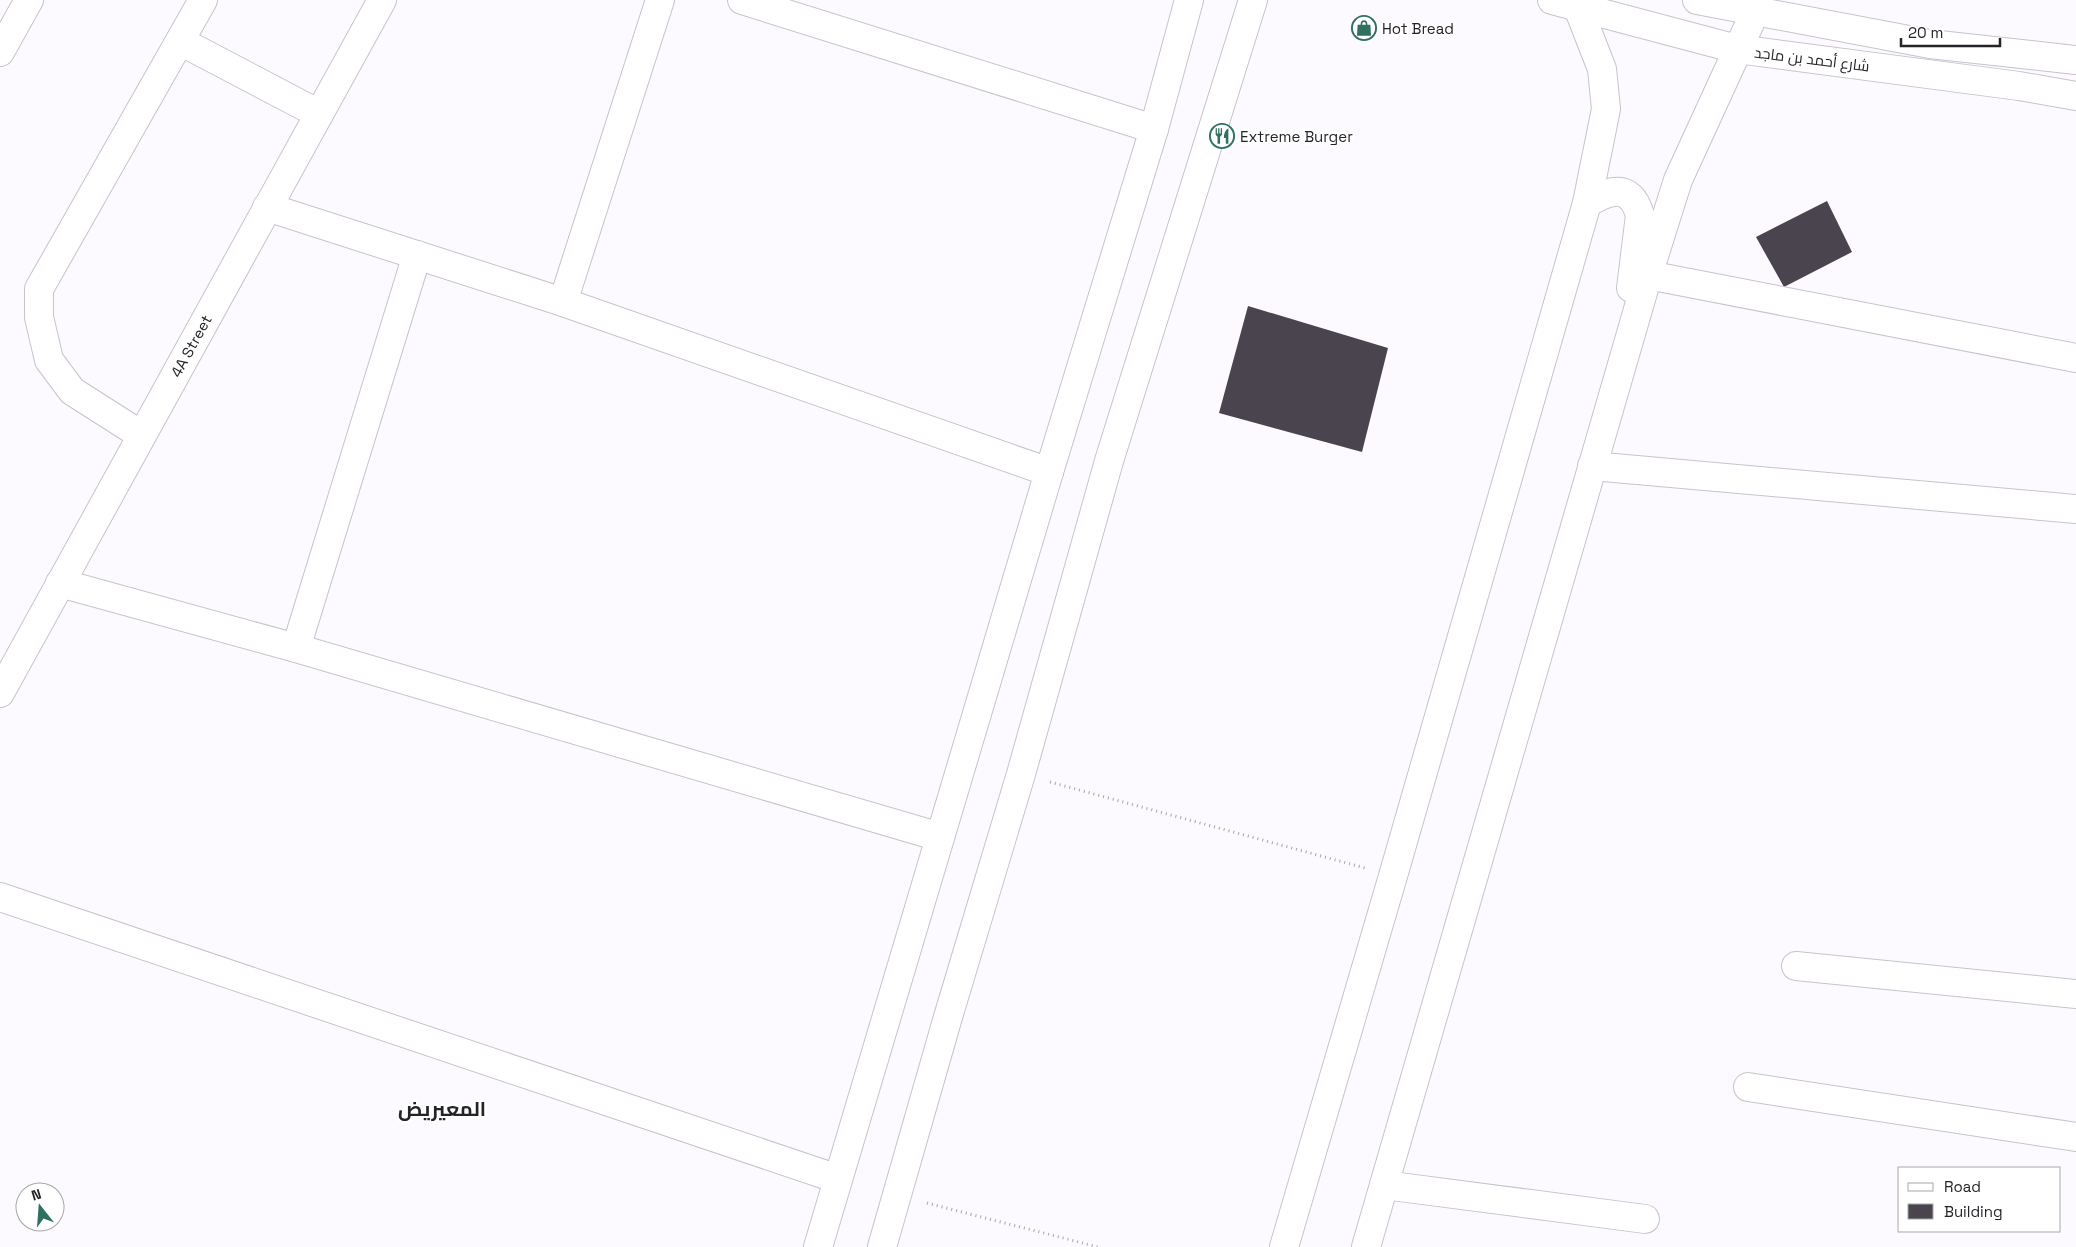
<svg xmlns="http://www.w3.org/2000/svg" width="2076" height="1247" viewBox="0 0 2076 1247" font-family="'Space Grotesk',Cairo,sans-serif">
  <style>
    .building { fill: #49444e }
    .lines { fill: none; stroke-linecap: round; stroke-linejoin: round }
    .minor-casing { stroke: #c8c2cd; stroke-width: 30 }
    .tertiary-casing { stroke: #c8c2cd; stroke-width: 30 }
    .path { stroke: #a6a4a8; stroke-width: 3; stroke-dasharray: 1 4; stroke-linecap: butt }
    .minor { stroke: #fff; stroke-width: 28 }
    .tertiary { stroke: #fff; stroke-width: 28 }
    .labels { text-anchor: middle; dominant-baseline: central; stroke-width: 5; stroke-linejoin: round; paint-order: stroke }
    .poi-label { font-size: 15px; fill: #252327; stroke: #fff; text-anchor: start }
    .street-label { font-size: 15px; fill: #252327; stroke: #fff }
    .district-label { font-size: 20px; font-weight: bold; fill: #252327; stroke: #fff }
  </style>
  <rect width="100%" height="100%" fill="#fdfaff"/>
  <g class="building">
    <polygon points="1827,201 1852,252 1784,287 1756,237"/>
    <polygon points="1248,306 1388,348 1362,452 1219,413"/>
  </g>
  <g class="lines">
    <defs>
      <g id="minor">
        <polyline points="742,0 1154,129"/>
        <polyline points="180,41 319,114"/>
        <polyline points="267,207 563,302 1049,472"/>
        <polyline points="1648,275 2076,358"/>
        <polyline points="563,302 660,0"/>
        <polyline points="141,435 72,391 49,360 39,317 39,289 203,0"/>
        <polyline points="1592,466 2076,509"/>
        <polyline points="60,583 296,648 940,837"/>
        <polyline points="296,648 417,255"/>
        <polyline points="0,693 382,0"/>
        <polyline points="0,897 838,1179"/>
        <polyline points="1796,966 2076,994"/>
        <polyline points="1748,1087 2076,1137"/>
        <polyline points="1384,1185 1645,1219"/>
      </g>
      <g id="tertiary">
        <polyline points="1552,0 1737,49 2019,86 2076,96"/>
        <polyline points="1697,0 1930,44 2076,60"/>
        <polyline points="0,52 29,0"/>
        <path d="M1587 203C1610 190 1630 182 1640 215L1631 288"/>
        <polyline points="818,1247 1049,472 1154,129 1189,0"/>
        <polyline points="882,1247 948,1017 1021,774 1109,461 1253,0"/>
        <polyline points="1284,1247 1393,876 1587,203 1606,109 1602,69 1575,0"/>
        <polyline points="1366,1247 1648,275 1678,180 1755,12"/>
      </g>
    </defs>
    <use href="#minor" class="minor-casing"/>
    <use href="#tertiary" class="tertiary-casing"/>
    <g class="path">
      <polyline points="1050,782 1365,868"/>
      <polyline points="927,1203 1098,1247"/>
    </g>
    <use href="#minor" class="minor"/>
    <use href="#tertiary" class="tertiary"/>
  </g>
  <defs>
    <symbol id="shop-ring" viewBox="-11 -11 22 22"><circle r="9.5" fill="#fff" stroke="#2f7060" stroke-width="1.5"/><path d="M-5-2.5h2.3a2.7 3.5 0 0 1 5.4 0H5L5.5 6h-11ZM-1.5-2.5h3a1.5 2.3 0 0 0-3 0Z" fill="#2f7060"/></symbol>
    <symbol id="restaurant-ring" viewBox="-11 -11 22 22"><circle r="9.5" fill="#fff" stroke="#2f7060" stroke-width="1.5"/><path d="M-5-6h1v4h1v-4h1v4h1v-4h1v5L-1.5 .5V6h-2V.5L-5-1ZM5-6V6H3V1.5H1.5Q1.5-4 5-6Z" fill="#2f7060"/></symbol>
  </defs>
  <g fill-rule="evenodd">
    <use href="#shop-ring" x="1350" y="14" width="28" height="28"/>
    <use href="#restaurant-ring" x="1208" y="122" width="28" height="28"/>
  </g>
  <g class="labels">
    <g class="poi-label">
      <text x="1382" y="28">Hot Bread</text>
      <text x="1240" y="136">Extreme Burger</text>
    </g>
    <g class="street-label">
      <text transform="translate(1812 59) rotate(7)">شارع أحمد بن ماجد</text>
      <text transform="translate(191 346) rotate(-61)">4A Street</text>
    </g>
    <g class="district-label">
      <text x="442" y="1109">المعيريض</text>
    </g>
  </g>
  <rect x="1898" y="1167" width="162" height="65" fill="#ffffff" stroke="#a8a7a9"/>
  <rect x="1908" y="1183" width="25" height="8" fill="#ffffff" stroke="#a8a7a9"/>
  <text x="1944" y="1192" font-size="15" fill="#252327">Road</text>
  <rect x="1908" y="1204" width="25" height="15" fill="#49444e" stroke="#a8a7a9"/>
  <text x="1944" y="1217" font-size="15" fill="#252327">Building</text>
  <g transform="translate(40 1207) rotate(343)"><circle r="24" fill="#ffffff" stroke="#a8a7a9"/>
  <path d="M0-4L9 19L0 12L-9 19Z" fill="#2f7060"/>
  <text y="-8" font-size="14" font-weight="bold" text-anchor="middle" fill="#252327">N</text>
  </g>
  <path d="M1901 38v8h99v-8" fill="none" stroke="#252327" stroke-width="2.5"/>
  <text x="1908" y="38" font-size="15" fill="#252327" stroke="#ffffff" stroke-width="4" paint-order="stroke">20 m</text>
</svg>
